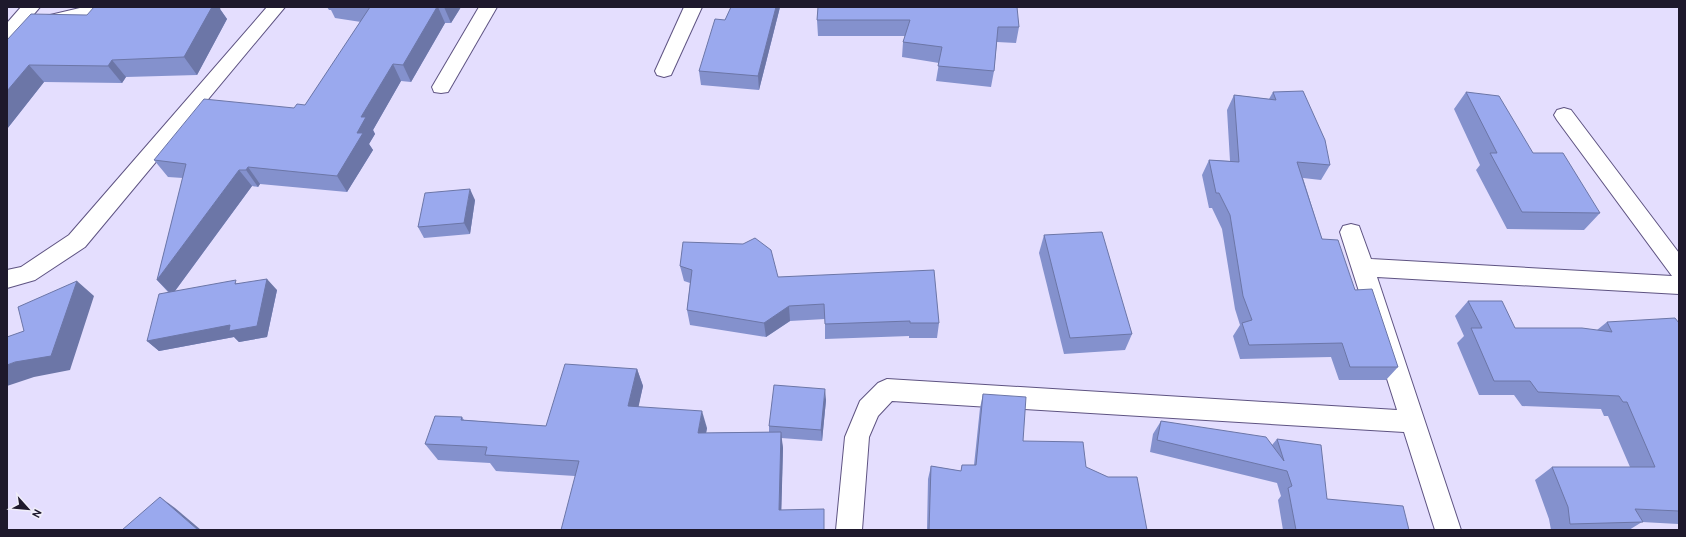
<svg xmlns="http://www.w3.org/2000/svg" width="1686" height="537" viewBox="0 0 1686 537" font-family="Overpass,sans-serif">
  <style>
    .lines { fill: none; stroke-linecap: round; stroke-linejoin: round }
    .minor-casing { stroke: #5e5382; stroke-width: 2 }
    .minor { fill: #fff; fill-rule: evenodd }
    .wall { fill: #8491cd }
    .shaded-wall { fill: #6c76a7 }
    .building { fill: #9aa9ee; stroke: #6c76a7 }
  </style>
  <rect width="100%" height="100%" fill="#e4defe"/>
  <g class="lines">
    <defs>
      <g id="minor">
        <polygon points="21,7 40,7 29,20 84,7 116,7 113,11 17,34 14,37 7,39 7,23"/>
        <polygon points="267,7 285,7 85,247 35,280 7,288 7,270 21,267 69,235"/>
        <polygon points="479,7 497,7 448,92 441,93 434,92 432,87"/>
        <polygon points="684,7 702,7 671,75 664,77 657,75 655,71"/>
        <polygon points="1564,108 1571,110 1679,253 1679,294 1377,277 1461,530 1435,530 1404,432 892,401 878,416 869,437 862,530 836,530 845,437 860,401 878,383 887,379 1397,410 1340,232 1343,226 1351,224 1359,226 1371,259 1672,276 1557,120 1554,115 1557,110"/>
      </g>
    </defs>
    <use href="#minor" class="minor-casing"/>
    <use href="#minor" class="minor"/>
  </g>
  <g class="wall">
    <polygon points="327,7 461,7 451,23 445,23 411,82 401,81 373,130 375,134 369,144 373,150 347,192 260,184 258,187 252,186 175,291 239,283 277,290 267,337 239,342 234,337 159,351 147,341 168,292 157,280 183,178 168,177 154,160 294,108 305,105 361,22 335,18 331,10 329,10"/>
    <polygon points="731,7 780,7 759,90 701,85 699,71 725,20"/>
    <polygon points="818,7 1019,27 1016,43 997,42 994,71 991,87 936,81 939,63 902,57 903,42 905,36 818,36 817,20"/>
    <polygon points="220,9 227,19 197,75 126,77 122,83 44,82 7,129 7,40 87,15"/>
    <polygon points="1273,92 1330,165 1321,180 1303,178 1322,239 1355,290 1398,367 1386,380 1339,380 1331,357 1240,359 1233,336 1240,325 1235,309 1222,229 1212,208 1209,208 1202,175 1209,160 1230,161 1227,110 1234,95 1269,99"/>
    <polygon points="1466,92 1533,153 1600,213 1584,230 1507,229 1476,170 1480,165 1454,109"/>
    <polygon points="475,200 470,234 424,238 418,227"/>
    <polygon points="1044,235 1132,334 1125,350 1064,354 1039,253"/>
    <polygon points="680,266 778,277 939,323 937,338 909,338 909,336 825,339 825,319 790,321 766,337 690,325 687,310 690,283 684,281"/>
    <polygon points="1468,301 1515,328 1597,330 1607,322 1679,323 1679,524 1678,524 1642,522 1629,530 1551,530 1549,519 1535,480 1552,467 1630,467 1608,416 1604,416 1601,409 1522,406 1514,395 1479,395 1457,343 1464,336 1455,316"/>
    <polygon points="637,369 643,386 638,407 707,428 706,433 769,432 769,426 826,400 822,441 781,438 783,448 781,510 824,530 575,476 496,471 490,463 438,460 425,444 462,417 464,420 546,426"/>
    <polygon points="983,394 1023,441 1086,467 1147,530 927,530 928,479 931,466 961,471 962,465 974,465 980,408"/>
    <polygon points="1161,421 1272,445 1277,439 1327,499 1409,530 1283,530 1278,500 1281,496 1277,483 1150,452 1153,434"/>
  </g>
  <g class="shaded-wall">
    <polygon points="207,7 221,7 220,9 227,19 197,75 184,57"/>
    <polygon points="437,7 438,7 445,23 411,82 403,65"/>
    <polygon points="444,7 461,7 451,23"/>
    <polygon points="776,7 780,7 759,90 758,76"/>
    <polygon points="112,60 126,77 122,83 108,66"/>
    <polygon points="393,64 401,81 373,130 375,134 369,144 373,150 347,192 337,176 357,133 361,117"/>
    <polygon points="29,65 44,82 7,129 7,91"/>
    <polygon points="248,167 260,184 258,187 246,170"/>
    <polygon points="239,170 252,186 172,295 157,280"/>
    <polygon points="470,189 475,200 470,234 464,223"/>
    <polygon points="267,279 277,290 267,337 239,342 234,337 159,351 147,341"/>
    <polygon points="77,281 94,296 70,370 34,377 7,386 7,365 15,362"/>
    <polygon points="789,306 790,321 766,337 764,323"/>
    <polygon points="637,369 643,386 635,423 628,406"/>
    <polygon points="825,389 826,400 822,441 821,430"/>
    <polygon points="702,411 707,428 703,449 698,433"/>
    <polygon points="781,432 783,448 781,525 779,510"/>
    <polygon points="160,497 175,508 201,530 198,530"/>
  </g>
  <g class="building">
    <polygon points="94,7 212,7 184,57 112,60 108,66 29,65 7,91 7,40 31,14 87,15"/>
    <polygon points="368,7 437,7 403,65 393,64 361,117 366,117 357,133 363,133 337,176 248,167 246,170 239,170 157,280 186,164 154,160 204,99 294,108 297,104 305,105 370,7"/>
    <polygon points="731,7 776,7 758,76 699,71 715,19 725,20"/>
    <polygon points="818,7 1017,7 1019,27 998,27 994,71 938,66 942,47 903,42 910,20 817,20"/>
    <polygon points="1303,91 1325,140 1330,165 1297,162 1322,239 1338,240 1355,290 1372,289 1398,367 1350,367 1342,343 1249,345 1242,323 1252,320 1243,296 1230,215 1219,193 1216,193 1209,160 1239,162 1234,95 1276,100 1273,92"/>
    <polygon points="1466,92 1499,96 1533,153 1563,153 1600,213 1522,212 1490,153 1497,153"/>
    <polygon points="470,189 464,223 418,227 425,193"/>
    <polygon points="1102,232 1132,334 1070,338 1044,235"/>
    <polygon points="755,238 771,250 778,277 934,270 939,323 910,323 910,321 825,324 824,304 789,306 764,323 687,310 692,270 680,266 683,242 743,244"/>
    <polygon points="267,279 257,326 229,331 230,325 147,341 159,294 236,280 235,284"/>
    <polygon points="77,281 51,356 15,362 7,365 7,337 24,331 18,307"/>
    <polygon points="1468,301 1502,301 1515,328 1582,328 1612,332 1607,322 1675,318 1679,323 1679,511 1635,509 1643,522 1570,524 1568,507 1552,467 1655,467 1627,402 1623,402 1619,396 1538,392 1530,381 1494,381 1471,328 1482,328"/>
    <polygon points="565,364 637,369 628,406 702,411 698,433 781,432 779,510 824,509 824,530 561,530 579,461 485,455 487,447 425,444 435,416 462,417 461,420 546,426"/>
    <polygon points="774,385 825,389 821,430 769,426"/>
    <polygon points="983,394 1026,397 1023,441 1083,442 1086,467 1108,477 1137,477 1147,530 929,530 931,466 961,471 962,465 976,465"/>
    <polygon points="1161,421 1266,437 1284,461 1277,439 1321,445 1327,499 1403,506 1409,530 1296,530 1288,488 1292,486 1287,471 1157,440"/>
    <polygon points="160,497 198,530 122,530"/>
  </g>
  <rect width="1686" height="537" fill="none" stroke="#1e192c" stroke-width="16"/>
  <g transform="translate(28 509) rotate(117)" stroke="#f0eef9" stroke-width="3" paint-order="stroke">
  <path d="M0-3L7 15L0 10L-7 15Z" fill="#1e192c"/>
  <text y="-6" font-size="11" font-weight="bold" text-anchor="middle" fill="#1e192c">N</text>
  </g>
</svg>
